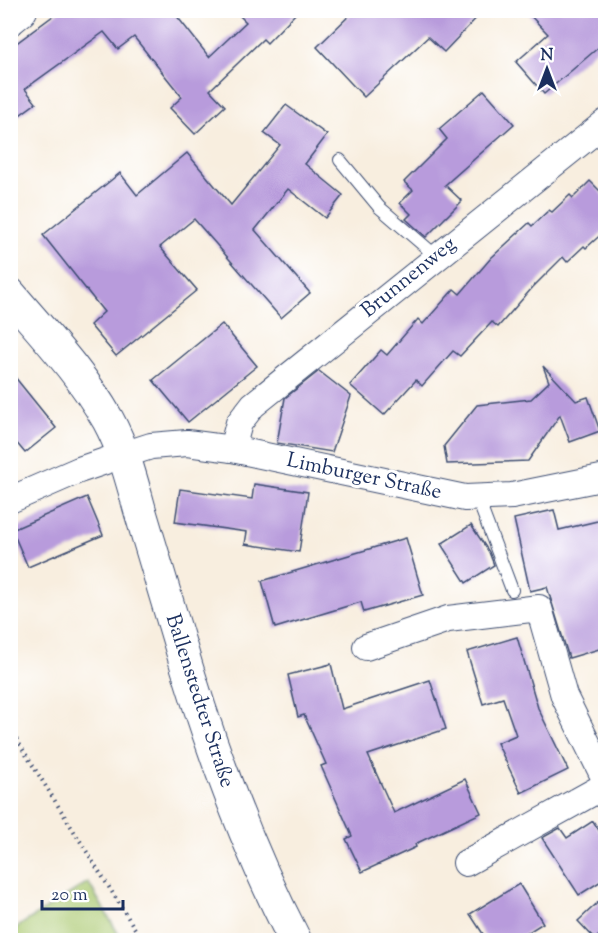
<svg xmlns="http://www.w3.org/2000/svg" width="616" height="951" viewBox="0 0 616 951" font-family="'Sorts Mill Goudy',serif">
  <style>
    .green { fill: #aac970; stroke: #627c67; stroke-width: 1.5 }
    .building { fill: #b89bdc }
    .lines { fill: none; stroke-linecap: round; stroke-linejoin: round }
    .service-casing { stroke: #3c4c71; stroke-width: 14 }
    .minor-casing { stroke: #3c4c71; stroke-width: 28 }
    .tertiary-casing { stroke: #3c4c71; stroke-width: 34 }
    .path { stroke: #3c4c71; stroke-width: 4; stroke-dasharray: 1.5 4.5; stroke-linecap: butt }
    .service { stroke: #fff; stroke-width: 12 }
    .minor { stroke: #fff; stroke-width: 26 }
    .tertiary { stroke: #fff; stroke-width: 32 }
    .labels { text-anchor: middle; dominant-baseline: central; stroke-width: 6; stroke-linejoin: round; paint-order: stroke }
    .street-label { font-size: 21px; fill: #1b2f5e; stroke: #fff }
  </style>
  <rect width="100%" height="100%" fill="#fff"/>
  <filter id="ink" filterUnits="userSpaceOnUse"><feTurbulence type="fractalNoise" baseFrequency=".0167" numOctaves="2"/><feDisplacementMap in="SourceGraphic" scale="12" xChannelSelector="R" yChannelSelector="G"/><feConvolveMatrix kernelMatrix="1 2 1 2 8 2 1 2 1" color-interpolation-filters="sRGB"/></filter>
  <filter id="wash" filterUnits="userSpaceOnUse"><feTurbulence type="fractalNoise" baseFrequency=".008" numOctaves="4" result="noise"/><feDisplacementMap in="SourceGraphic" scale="24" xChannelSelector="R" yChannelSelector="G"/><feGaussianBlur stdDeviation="1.35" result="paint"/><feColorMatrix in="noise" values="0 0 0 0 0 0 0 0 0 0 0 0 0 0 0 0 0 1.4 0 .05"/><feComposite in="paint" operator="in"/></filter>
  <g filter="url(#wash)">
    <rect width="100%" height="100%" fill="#f8eedf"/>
    <polygon class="green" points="88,882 122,940 11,940 11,931"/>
    <g id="blocks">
      <g class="building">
        <polygon points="61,10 172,10 209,57 246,22 234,10 299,10 267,43 263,39 210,90 225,106 195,134 170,108 182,97 134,37 118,49 104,32 25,89 36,103 10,122 10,48"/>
        <polygon points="355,10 484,10 444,52 428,37 364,97 317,47"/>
        <polygon points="525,10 606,10 606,41 544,94 516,62 548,34"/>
        <polygon points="484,90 514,124 445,185 462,201 426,237 406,219 411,214 400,203 413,190 404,182 447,139 439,129"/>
        <polygon points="286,105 327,135 305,164 343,195 325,218 288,189 255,230 310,293 281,318 194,219 160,247 197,290 116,356 90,325 104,312 43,235 120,173 137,195 187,153 231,205 280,145 264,133"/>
        <polygon points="590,181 606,197 606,230 586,248 584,246 567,262 563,257 533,287 498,327 492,322 460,356 453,351 422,386 416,380 384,415 350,385 381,350 387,355 418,319 423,324 454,289 460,294 491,258 529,223 532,226 549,210 552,212 570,195 573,198"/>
        <polygon points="222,324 257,366 188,422 153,380"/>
        <polygon points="543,366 576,401 588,397 600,431 570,442 560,415 528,461 447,464 444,446 477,405 531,399 549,382"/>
        <polygon points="10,371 56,428 25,453 10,435"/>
        <polygon points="319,371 351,396 332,452 277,443 285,398"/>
        <polygon points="254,484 308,492 299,552 245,544 247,532 175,522 180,489 252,499"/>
        <polygon points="87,497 103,535 28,567 12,530"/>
        <polygon points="554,510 559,530 606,519 606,647 569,658 547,587 530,591 514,519"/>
        <polygon points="471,525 489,552 494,565 466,583 441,544"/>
        <polygon points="406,538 423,595 364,612 361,602 275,628 262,581"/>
        <polygon points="517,637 538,708 568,770 521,793 497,743 516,735 503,698 483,704 467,652"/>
        <polygon points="331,664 342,709 430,680 446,729 368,755 394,813 465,779 481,813 415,844 416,847 362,872 346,839 352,836 321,766 326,764 304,715 298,717 288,675"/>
        <polygon points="593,821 606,841 606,878 579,895 542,838 560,828 567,838"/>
        <polygon points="519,884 543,923 516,940 487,940 470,914"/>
        <polygon points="606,895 606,929 595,939 578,921"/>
      </g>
    </g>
  </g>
  <g filter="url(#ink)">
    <use href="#blocks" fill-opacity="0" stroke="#3c4c71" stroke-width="1.5"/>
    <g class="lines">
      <defs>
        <g id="service">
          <polyline points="340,160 379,207 436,256"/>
          <polyline points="477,497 512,590"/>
        </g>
        <g id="minor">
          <polyline points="232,449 239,423 253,405 606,122"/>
          <polyline points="10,500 79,470 123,455 151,446 187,443 232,449 465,498 512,496 606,477"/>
          <polyline points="366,647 448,619 539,608 564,696 606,781"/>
          <polyline points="466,863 606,785"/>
        </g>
        <g id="tertiary">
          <polyline points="10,19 21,10"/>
          <path d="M10 294C44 334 82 374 108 420 124 449 132 482 141 514 153 553 164 592 176 631 207 738 244 842 295 940"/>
        </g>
      </defs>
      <use href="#service" class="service-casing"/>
      <use href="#minor" class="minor-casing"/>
      <use href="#tertiary" class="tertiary-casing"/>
      <polyline class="path" points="10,729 142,940"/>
      <use href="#service" class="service"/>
      <use href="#minor" class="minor"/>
      <use href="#tertiary" class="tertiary"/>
    </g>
  </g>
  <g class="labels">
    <g class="street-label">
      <text transform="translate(409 278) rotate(-39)">Brunnenweg</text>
      <text transform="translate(364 477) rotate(12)">Limburger Straße</text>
      <text transform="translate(199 701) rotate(72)">Ballenstedter Straße</text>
    </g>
  </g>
  <rect width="616" height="951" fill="none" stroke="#fff" stroke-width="36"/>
  <g transform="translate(547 69)" stroke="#ffffff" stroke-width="4.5" paint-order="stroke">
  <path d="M0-4.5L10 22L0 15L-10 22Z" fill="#1b2f5e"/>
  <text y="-9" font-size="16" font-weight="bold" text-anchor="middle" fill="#1b2f5e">N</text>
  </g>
  <path d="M42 900v9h81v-9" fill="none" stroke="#1b2f5e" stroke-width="3"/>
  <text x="51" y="900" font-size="18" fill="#1b2f5e" stroke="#ffffff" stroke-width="4.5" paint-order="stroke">20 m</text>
</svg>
